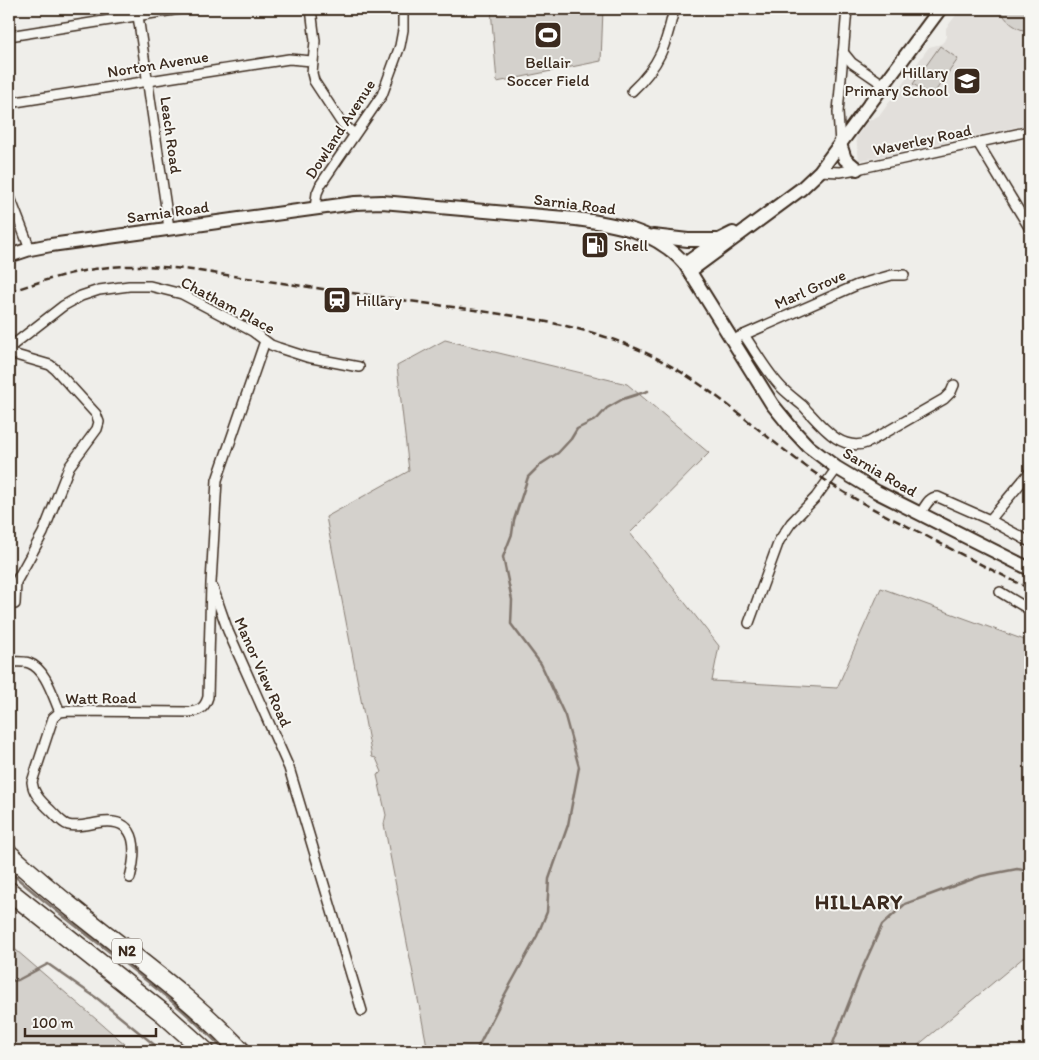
<svg xmlns="http://www.w3.org/2000/svg" width="1039" height="1060" viewBox="0 0 1039 1060" font-family="Itim,sans-serif">
  <style>
    .built { fill: #e2dfdb }
    .green { fill: #d4d1cc; stroke: #887e75 }
    .lines { fill: none; stroke-linecap: round; stroke-linejoin: round }
    .stream { stroke: #81766d; stroke-width: 2.5 }
    .minor-casing { stroke: #3b2a1e; stroke-width: 12 }
    .secondary-casing { stroke: #3b2a1e; stroke-width: 16 }
    .motorway-casing { stroke: #3b2a1e; stroke-width: 21 }
    .minor { stroke: #f6f6f2; stroke-width: 9 }
    .secondary { stroke: #f6f6f2; stroke-width: 12 }
    .motorway { stroke: #f6f6f2; stroke-width: 18 }
    .rail { stroke: #3b2a1e; stroke-width: 2.5; stroke-dasharray: 8 4; stroke-linecap: butt }
    .labels { text-anchor: middle; dominant-baseline: central; stroke-width: 4; stroke-linejoin: round; paint-order: stroke }
    .shield { fill: #f6f6f2; stroke: #73675e; stroke-width: 1 }
    .shield-label { font-size: 15px; font-weight: bold; fill: #3b2a1e }
    .poi-label { font-size: 16px; fill: #3b2a1e; stroke: #f6f6f2; text-anchor: start }
    .street-label { font-size: 16px; fill: #3b2a1e; stroke: #f6f6f2 }
    .district-label { font-size: 21px; font-weight: bold; letter-spacing: 1px; fill: #3b2a1e; stroke: #f6f6f2 }
  </style>
  <rect width="100%" height="100%" fill="#efeeea"/>
  <filter id="ink" filterUnits="userSpaceOnUse"><feTurbulence type="fractalNoise" baseFrequency=".02" numOctaves="2"/><feDisplacementMap in="SourceGraphic" scale="10" xChannelSelector="R" yChannelSelector="G"/><feConvolveMatrix kernelMatrix="1 2 1 2 8 2 1 2 1" color-interpolation-filters="sRGB"/></filter>
  <g filter="url(#ink)">
    <polygon class="built" points="961,9 1030,9 1030,124 859,161 856,138 868,121 880,115 929,47 941,44 944,41 946,37 946,28"/>
    <g class="green">
      <polygon points="491,9 603,9 601,61 497,82"/>
      <path d="M1001 9H1030V31C1018 31 1004 21 1001 9Z"/>
      <polygon points="940,46 958,59 932,96 913,84"/>
      <polygon points="445,340 627,384 709,453 630,533 719,646 712,681 837,688 881,588 1030,642 1030,957 1024,957 911,1051 428,1051 384,824 386,815 377,775 382,772 376,758 372,757 326,517 409,471 397,366"/>
      <polygon points="9,944 133,1051 9,1051"/>
    </g>
    <g class="lines">
      <g class="stream">
        <path d="M9 871C79 934 160 983 225 1051"/>
        <polyline points="9,981 18,980 48,964 98,999 162,1051"/>
        <polyline points="476,1051 504,996 537,936 547,912 549,879 568,825 579,767 565,716 541,664 511,624 512,600 503,557 512,534 514,520 528,477 541,464 558,453 571,439 577,429 597,419 607,408 623,399 648,391"/>
        <polyline points="830,1051 862,969 882,925 905,904 981,876 1017,869 1030,871"/>
      </g>
      <defs>
        <g id="minor">
          <polyline points="311,9 315,41 312,73 314,81 341,122 354,134"/>
          <polyline points="138,16 169,228"/>
          <polyline points="9,36 180,9"/>
          <polyline points="843,52 852,63 884,85"/>
          <path d="M632 91C660 65 666 45 674 9"/>
          <polyline points="9,103 289,59 312,61"/>
          <polyline points="978,143 1030,229"/>
          <polyline points="840,144 838,112 847,9"/>
          <polyline points="820,171 840,172 857,169 1030,131"/>
          <polyline points="9,195 30,249"/>
          <polyline points="315,208 317,193 321,184 382,95 400,46 403,30 403,9"/>
          <path d="M744 335C756 352 767 373 782 388 789 395 796 400 803 406 820 424 841 454 869 442L944 399 951 392 954 385"/>
          <polyline points="739,337 857,285 892,275 904,275"/>
          <polyline points="9,348 63,306 81,296 99,290 129,286 150,286 182,294 252,331 271,345 279,348 307,357 359,367"/>
          <polyline points="9,353 50,365 55,369 96,414 99,422 97,429 69,467 43,533 16,582 15,604"/>
          <path d="M920 514C925 507 929 496 938 497L990 520 1030 542"/>
          <polyline points="990,520 1030,472"/>
          <polyline points="213,588 228,631 289,768 362,1011"/>
          <polyline points="1000,592 1030,610"/>
          <polyline points="749,623 779,541 791,523 816,497 837,468"/>
          <path d="M9 662C15 662 23 661 29 663 46 669 53 697 60 712"/>
          <path d="M130 878C136 854 140 818 103 822 92 823 79 828 68 825 61 823 54 813 48 808 40 800 33 793 32 782L53 718 60 712 68 711 191 712C201 710 205 707 208 697L211 583 217 480 265 341"/>
        </g>
        <g id="secondary">
          <polyline points="840,144 845,159 857,169"/>
          <polyline points="653,236 688,240 719,240"/>
          <path d="M9 256 30 249 51 245 355 203 382 202 576 219C616 224 657 231 685 264L772 404 794 431 808 446 837 468 877 492 1030 569"/>
          <polyline points="685,264 719,240 733,233"/>
          <polyline points="690,271 801,189 820,171 940,9"/>
        </g>
        <g id="motorway">
          <path d="M9 854C31 874 53 893 76 911 132 956 192 998 241 1051"/>
          <polyline points="9,891 164,1014 205,1051"/>
        </g>
      </defs>
      <use href="#minor" class="minor-casing"/>
      <use href="#secondary" class="secondary-casing"/>
      <use href="#motorway" class="motorway-casing"/>
      <use href="#minor" class="minor"/>
      <use href="#secondary" class="secondary"/>
      <use href="#motorway" class="motorway"/>
      <path class="rail" d="M9 292C47 279 86 267 127 266 160 265 194 270 226 275 261 280 296 285 330 290 376 296 422 303 468 309 528 318 588 326 644 352 712 383 764 439 825 480 854 500 885 515 917 531 954 551 992 570 1030 589"/>
    </g>
  </g>
  <defs>
    <symbol id="stadium-square" viewBox="-11 -11 22 22"><rect x="-9" y="-9" width="18" height="18" rx="4" fill="#3b2a1e" stroke="#f6f6f2"/><path d="M0-5a6.5 5 0 1 0 0 10a6.5 5 0 1 0 0-10ZM-3.5-1.8h7v3.6h-7Z" fill="#fff"/></symbol>
    <symbol id="school-square" viewBox="-11 -11 22 22"><rect x="-9" y="-9" width="18" height="18" rx="4" fill="#3b2a1e" stroke="#f6f6f2"/><path d="M0-5L7-2L0 1L-7-2ZM-4 1L0 2.5L4 1V4Q0 6-4 4Z" fill="#fff"/></symbol>
    <symbol id="fuel-square" viewBox="-11 -11 22 22"><rect x="-9" y="-9" width="18" height="18" rx="4" fill="#3b2a1e" stroke="#f6f6f2"/><path d="M-5.5-6h7V0h2V4h1.3V-2.5L3-4.5l.8-.8L6-3V5H2.5V1h-1V6h-7ZM-4.2-4.7v3.2H.2V-4.7Z" fill="#fff"/></symbol>
    <symbol id="station-square" viewBox="-11 -11 22 22"><rect x="-9" y="-9" width="18" height="18" rx="4" fill="#3b2a1e" stroke="#f6f6f2"/><path d="M-3-6H3Q5-6 5-4V2Q5 4 3 4L4.5 6H3L1.5 4h-3L-3 6H-4.5L-3 4Q-5 4-5 2V-4Q-5-6-3-6ZM-3.5-4v3h7v-3ZM-3.5 1v1.5H-2V1ZM2 1v1.5H3.5V1Z" fill="#fff"/></symbol>
  </defs>
  <g fill-rule="evenodd">
    <use href="#stadium-square" x="532" y="19" width="32" height="32"/>
    <use href="#school-square" x="951" y="65" width="32" height="32"/>
    <use href="#fuel-square" x="579" y="229" width="32" height="32"/>
    <use href="#station-square" x="321" y="284" width="32" height="32"/>
  </g>
  <g class="labels">
    <rect class="shield" x="112" y="938.5" width="30" height="25" rx="4"/>
    <g class="shield-label">
      <text x="127" y="951">N2</text>
    </g>
    <g class="poi-label">
      <text x="548" y="62" text-anchor="middle">Bellair<tspan x="548" dy="18">Soccer Field</tspan></text>
      <text x="948" y="72" text-anchor="end">Hillary<tspan x="948" dy="18">Primary School</tspan></text>
      <text x="614" y="245">Shell</text>
      <text x="356" y="300">Hillary</text>
    </g>
    <g class="street-label">
      <text transform="translate(158 64) rotate(-9)">Norton Avenue</text>
      <text transform="translate(340 129) rotate(-57)">Dowland Avenue</text>
      <text transform="translate(171 135) rotate(82)">Leach Road</text>
      <text transform="translate(922 140) rotate(-12)">Waverley Road</text>
      <text transform="translate(575 204) rotate(7)">Sarnia Road</text>
      <text transform="translate(168 212) rotate(-8)">Sarnia Road</text>
      <text transform="translate(810 289) rotate(-24)">Marl Grove</text>
      <text transform="translate(228 305) rotate(28)">Chatham Place</text>
      <text transform="translate(880 472) rotate(30)">Sarnia Road</text>
      <text transform="translate(263 672) rotate(66)">Manor View Road</text>
      <text transform="translate(101 698) rotate(-1)">Watt Road</text>
    </g>
    <g class="district-label">
      <text x="859" y="901">HILLARY</text>
    </g>
  </g>
  <rect width="1039" height="1060" fill="none" stroke="#f6f6f2" stroke-width="30"/>
  <rect x="15" y="15" width="1009" height="1030" fill="none" stroke="#3b2a1e" stroke-width="2" filter="url(#ink)"/>
  <path d="M25 1028v8h131v-8" fill="none" stroke="#3b2a1e" stroke-width="2.5"/>
  <text x="32" y="1028" font-size="15" fill="#3b2a1e" stroke="#f6f6f2" stroke-width="4" paint-order="stroke">100 m</text>
</svg>
